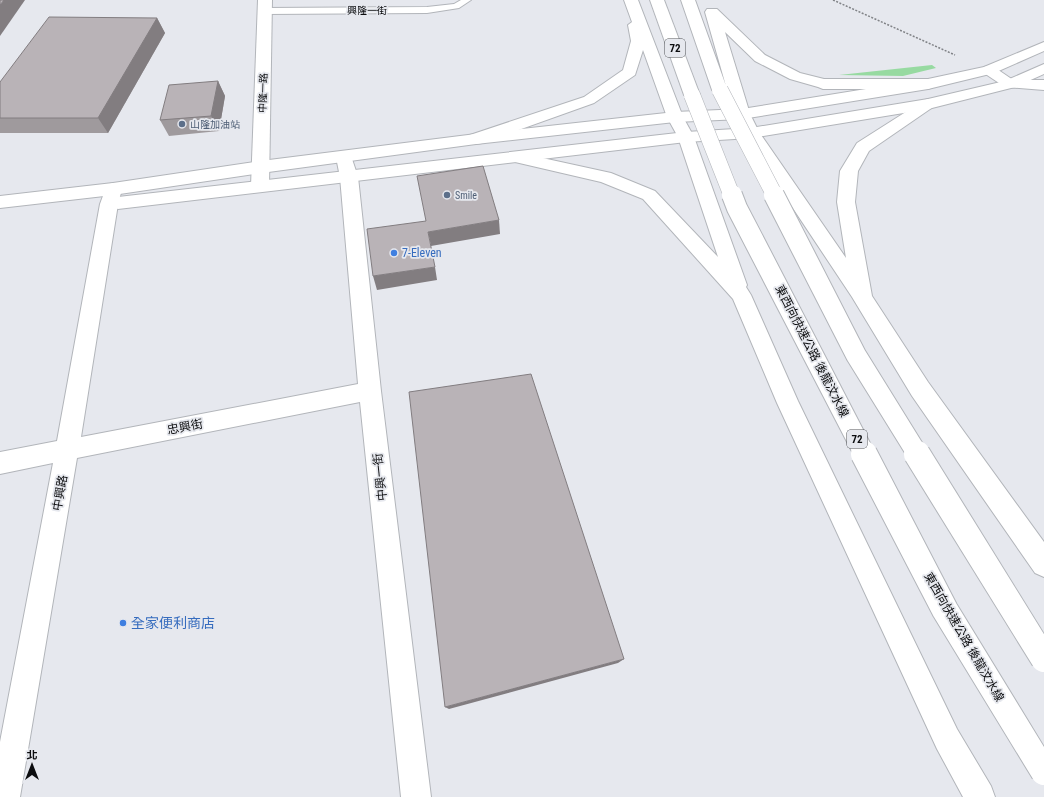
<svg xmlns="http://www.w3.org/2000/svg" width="1044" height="797" viewBox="0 0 1044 797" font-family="'Roboto Condensed','Noto Sans TC',sans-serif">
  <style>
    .green { fill: #97daa1 }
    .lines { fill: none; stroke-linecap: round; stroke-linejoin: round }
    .service-casing { stroke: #b2b5ba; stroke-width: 2 }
    .minor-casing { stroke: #b2b5ba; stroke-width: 2 }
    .tertiary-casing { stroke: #b2b5ba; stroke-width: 2 }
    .secondary-casing { stroke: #b2b5ba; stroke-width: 2 }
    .trunk-casing { stroke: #b2b5ba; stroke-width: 2 }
    .path { stroke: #818387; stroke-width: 1.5; stroke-dasharray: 2 1.5; stroke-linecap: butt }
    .service { fill: #fff; fill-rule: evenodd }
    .minor { fill: #fff; fill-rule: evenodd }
    .tertiary { fill: #fff; fill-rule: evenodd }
    .secondary { fill: #fff; fill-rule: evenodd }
    .trunk { fill: #fff; fill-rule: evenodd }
    .trunk-bridge-far2-casing { stroke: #b2b5ba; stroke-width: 17; stroke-linecap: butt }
    .trunk-bridge-far1-casing { stroke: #b2b5ba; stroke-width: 22; stroke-linecap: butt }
    .trunk-bridge-casing { stroke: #b2b5ba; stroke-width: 28; stroke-linecap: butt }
    .trunk-bridge-far2 { stroke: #fff; stroke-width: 16 }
    .trunk-bridge-far1 { stroke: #fff; stroke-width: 20 }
    .trunk-bridge { stroke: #fff; stroke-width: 26 }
    .wall { fill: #9f9a9d }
    .shaded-wall { fill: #827d80 }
    .building { fill: #b9b3b7; stroke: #827d80 }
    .service-dot { fill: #5c6f8a; stroke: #e6e8ee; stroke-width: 1.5 }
    .shop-dot { fill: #3f7fe0; stroke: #e6e8ee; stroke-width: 1.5 }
    .labels { text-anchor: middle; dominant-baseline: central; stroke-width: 3.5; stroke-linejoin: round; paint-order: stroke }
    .far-street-label { font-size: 10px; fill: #0c0d0f; stroke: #e6e8ee }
    .far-service-label { font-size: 10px; fill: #4e5e75; stroke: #e6e8ee; text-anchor: start }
    .shield { fill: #e6e8ee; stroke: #4d4f52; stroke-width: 1 }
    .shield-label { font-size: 11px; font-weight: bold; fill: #0c0d0f }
    .shop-label { font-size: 12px; fill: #366cbe; stroke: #e6e8ee; text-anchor: start }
    .street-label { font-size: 12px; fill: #0c0d0f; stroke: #e6e8ee }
    .near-shop-label { font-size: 14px; fill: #366cbe; stroke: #e6e8ee; text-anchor: start }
  </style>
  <rect width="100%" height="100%" fill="#e6e8ee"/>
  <polygon class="green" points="932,65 936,68 903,76 839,75"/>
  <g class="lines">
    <defs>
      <polygon id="service" points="461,0 471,0 459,8 427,13 265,14 261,11 265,8 427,7 454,4"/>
      <g id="minor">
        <polygon points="258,0 272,0 269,186 266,190 260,192 254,190 251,186"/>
        <polygon points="344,152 350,153 358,177 381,391 431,797 401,797 360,402 77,458 20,797 0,797 0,742 53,463 0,474 0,452 57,441 100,204 107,185 113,183 119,185 122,189 118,204 81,437 358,384 340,177 336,157 338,153"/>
      </g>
      <polygon id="tertiary" points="989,66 994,67 1013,80 1044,80 1044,90 1005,87 984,73 982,70 984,67"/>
      <g id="secondary">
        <polygon points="1044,42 1044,51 994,73 928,89 742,119 675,122 476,144 261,173 113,195 0,208 0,196 113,183 261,161 476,134 675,112 742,109 928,79 984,67"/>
        <polygon points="1044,64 1044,74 1015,87 928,109 751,138 686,142 118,209 112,207 109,203 112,199 118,197 686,132 751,128 928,99 1005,81"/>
      </g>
      <g id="trunk">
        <polygon points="624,0 638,0 683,117 694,137 747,285 746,287 751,295 798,401 957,729 991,786 995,797 963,797 937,749 777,403 733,299 643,199 601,182 515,162 509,161 507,157 509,153 515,152 611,173 655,191 718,257 678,137 667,117 643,50 635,75 594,103 482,143 476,144 470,143 468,139 470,135 584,97 623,70 631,41 628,25 632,22"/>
        <polygon points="650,0 664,0 700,95 697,98 692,100 687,98 684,95"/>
        <polygon points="681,0 695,0 726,86 705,12 707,9 717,9 765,55 800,73 824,79 928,79 933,81 936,84 933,87 928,89 823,89 818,87 790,79 755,61 725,32 750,114 759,132 846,258 837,202 840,171 857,143 923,101 928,99 933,101 936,104 933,107 869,151 858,171 855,202 872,296 928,382 1044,542 1044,577 1035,573 912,396 852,297 743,133 734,114 727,90 725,93 720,95 715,93 712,90"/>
      </g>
    </defs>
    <use href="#service" class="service-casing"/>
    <use href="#minor" class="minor-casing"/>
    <use href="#tertiary" class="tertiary-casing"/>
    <use href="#secondary" class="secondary-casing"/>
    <use href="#trunk" class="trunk-casing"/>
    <polyline class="path" points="833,0 955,55"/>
    <use href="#service" class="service"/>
    <use href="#minor" class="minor"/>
    <use href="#tertiary" class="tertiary"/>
    <use href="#secondary" class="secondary"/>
    <use href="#trunk" class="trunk"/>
    <defs>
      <g id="trunk-bridge-far2">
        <polyline points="720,90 775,196"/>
        <polyline points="692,95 732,196"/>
      </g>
      <g id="trunk-bridge-far1">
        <polyline points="732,195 737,208 865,455"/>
        <polyline points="774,195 856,355 918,455"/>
      </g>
      <g id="trunk-bridge">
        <polyline points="864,454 945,610 1044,772"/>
        <polyline points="917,454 1044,659"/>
      </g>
    </defs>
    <use href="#trunk-bridge-far2" class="trunk-bridge-far2-casing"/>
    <use href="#trunk-bridge-far1" class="trunk-bridge-far1-casing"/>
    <use href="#trunk-bridge" class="trunk-bridge-casing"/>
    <use href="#trunk-bridge-far2" class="trunk-bridge-far2"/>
    <use href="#trunk-bridge-far1" class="trunk-bridge-far1"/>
    <use href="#trunk-bridge" class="trunk-bridge"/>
  </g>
  <g class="wall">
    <polygon points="157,18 165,33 108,133 0,133 0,82"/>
    <polygon points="218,81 225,96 219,131 169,136 160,120"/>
  </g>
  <g class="shaded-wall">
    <polygon points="4,0 25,0 0,36 0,5"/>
    <polygon points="157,18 165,33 108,133 98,118"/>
    <polygon points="218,81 225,96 219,131 211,116"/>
    <polygon points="499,220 500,234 431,246 428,232"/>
    <polygon points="435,267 437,280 377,290 373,276"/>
    <polygon points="624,659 618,663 449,709 445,707"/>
  </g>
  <g class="building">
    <polygon points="0,0 4,0 0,5"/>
    <polygon points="49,17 157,18 98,118 0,118 0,82"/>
    <polygon points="218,81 211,116 160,120 169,85"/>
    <polygon points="483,166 499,220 428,232 435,267 373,276 367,229 426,221 417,176"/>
    <polygon points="531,374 624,659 445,707 409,392"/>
  </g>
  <g class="service-dot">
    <circle cx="182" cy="124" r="4"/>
    <circle cx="447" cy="195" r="4"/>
  </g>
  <g class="shop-dot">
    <circle cx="394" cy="253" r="4"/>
    <circle cx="123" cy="623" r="4"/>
  </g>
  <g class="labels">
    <g class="far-street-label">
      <text x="367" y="10">興隆一街</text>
      <text transform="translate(263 93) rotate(-88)">中隆一路</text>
    </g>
    <g class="far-service-label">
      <text x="190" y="124">山隆加油站</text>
      <text x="455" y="195">Smile</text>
    </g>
    <g class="shield">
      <rect x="665" y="39" width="20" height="18" rx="3"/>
      <rect x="847" y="430" width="20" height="18" rx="3"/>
    </g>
    <g class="shield-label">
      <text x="675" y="48">72</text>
      <text x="857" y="439">72</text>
    </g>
    <g class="shop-label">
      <text x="402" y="253">7-Eleven</text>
    </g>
    <g class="street-label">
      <text transform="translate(812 351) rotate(63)">東西向快速公路 後龍汶水線</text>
      <text transform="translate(185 427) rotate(-11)">忠興街</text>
      <text transform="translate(380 477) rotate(-96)">中興一街</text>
      <text transform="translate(60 493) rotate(-80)">中興路</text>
      <text transform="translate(964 637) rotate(60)">東西向快速公路 後龍汶水線</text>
    </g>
    <g class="near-shop-label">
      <text x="131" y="623">全家便利商店</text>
    </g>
  </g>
  <g transform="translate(32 765)" stroke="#e6e8ee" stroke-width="3" paint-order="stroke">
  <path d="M0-3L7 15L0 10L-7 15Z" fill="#0c0d0f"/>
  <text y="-6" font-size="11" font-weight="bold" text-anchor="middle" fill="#0c0d0f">北</text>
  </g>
</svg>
